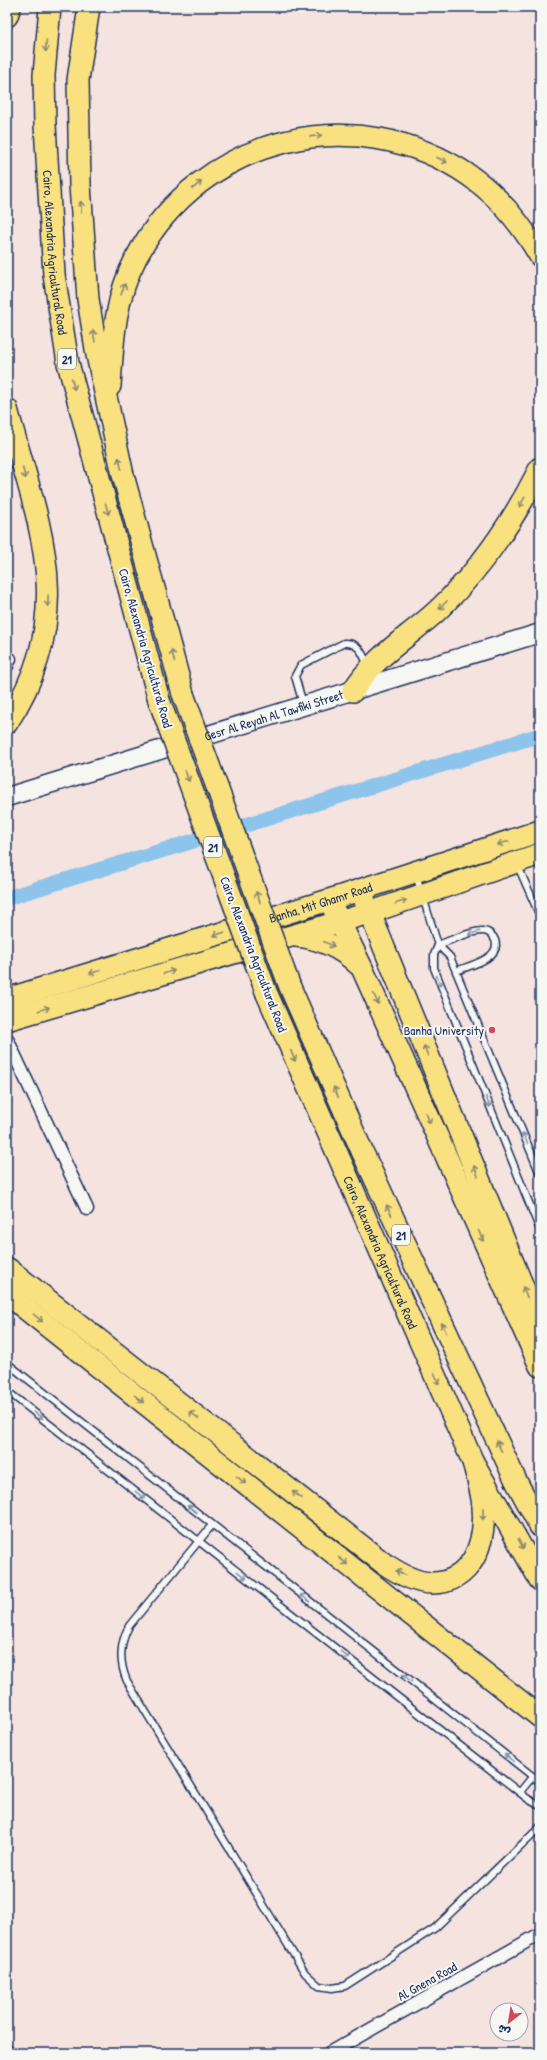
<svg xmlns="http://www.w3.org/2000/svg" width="547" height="2060" viewBox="0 0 547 2060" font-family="'Patrick Hand','Playpen Sans Arabic',sans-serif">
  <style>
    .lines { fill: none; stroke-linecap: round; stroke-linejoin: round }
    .canal { stroke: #8dc4eb; stroke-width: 15 }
    .service-casing { stroke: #1b2f5e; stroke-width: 9 }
    .minor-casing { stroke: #1b2f5e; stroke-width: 15 }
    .secondary-casing { stroke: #1b2f5e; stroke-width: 21 }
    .trunk-casing { stroke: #1b2f5e; stroke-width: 24 }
    .service { stroke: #f6f6f2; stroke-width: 6 }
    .minor { stroke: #f6f6f2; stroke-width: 12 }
    .secondary { stroke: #f6f6f2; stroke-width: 18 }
    .trunk { stroke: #fae180; stroke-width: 21 }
    .trunk-bridge-casing { stroke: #1b2f5e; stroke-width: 24; stroke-linecap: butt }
    .trunk-bridge { stroke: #fae180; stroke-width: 21 }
    .oneway { stroke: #8a886f }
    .oneway2 { stroke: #8892a8 }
    .poi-dot { fill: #d1495b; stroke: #f6f6f2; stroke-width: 1.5 }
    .labels { text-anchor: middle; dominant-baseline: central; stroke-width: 4; stroke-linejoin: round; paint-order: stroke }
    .shield { fill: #f6f6f2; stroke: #5d6b8a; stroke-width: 1 }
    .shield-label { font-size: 12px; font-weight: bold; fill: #1b2f5e }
    .street-label { font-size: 13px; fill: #1b2f5e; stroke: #f6f6f2 }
    .poi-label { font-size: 13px; fill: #1b2f5e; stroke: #f6f6f2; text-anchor: end }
  </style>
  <rect width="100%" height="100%" fill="#f5e3e0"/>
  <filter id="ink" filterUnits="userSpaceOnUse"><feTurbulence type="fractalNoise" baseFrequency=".025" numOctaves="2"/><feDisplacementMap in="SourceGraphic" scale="8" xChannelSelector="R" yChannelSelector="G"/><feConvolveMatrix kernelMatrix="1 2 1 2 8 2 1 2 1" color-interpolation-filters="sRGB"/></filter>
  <g filter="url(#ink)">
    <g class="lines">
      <polyline class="canal" points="7,898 540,735"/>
      <defs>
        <g id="service">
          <path d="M303 704 295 676 301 665 344 643C359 642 363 654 368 666"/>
          <polyline points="517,864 540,916"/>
          <polyline points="416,875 438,945 450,957 540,1174"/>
          <path d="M456 971C468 966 502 959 495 940 493 935 488 931 483 931 472 930 449 941 438 945L434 955V968L540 1230"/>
          <polyline points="7,1363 540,1782"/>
          <polyline points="7,1391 528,1799 540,1806"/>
          <path d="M212 1525 129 1626C119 1645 119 1662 127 1681L305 1973 319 1986 332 1988 345 1986 435 1928 540 1827"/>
          <polyline points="520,1792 533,1776"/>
        </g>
        <g id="minor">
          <polyline points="7,666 10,659"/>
          <polyline points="7,1039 87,1209"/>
          <polyline points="7,2051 9,2053"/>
          <polyline points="329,2053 540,1934"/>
        </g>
        <g id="secondary">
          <path id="s1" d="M7 797 540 633"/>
        </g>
        <g id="trunk">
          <path id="s2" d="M50 7 44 75 45 125 54 275 68 363 159 700"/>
          <polyline points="89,7 78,80 80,185 88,299 97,355 123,475 183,694"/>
          <polyline points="7,16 10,7"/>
          <path d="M110 386C113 341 114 300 136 258 201 136 356 98 470 176 500 197 522 225 540 256"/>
          <path d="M7 409C38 524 80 612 7 723"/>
          <path d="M353 691C374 656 409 637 438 610 481 569 514 520 540 468"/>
          <polyline points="365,901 540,1328"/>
          <polyline points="334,910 362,968 540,1366"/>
          <path d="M296 936C320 938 341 948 359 965"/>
          <polyline points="290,987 362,1151 516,1481 540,1526"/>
          <path id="s3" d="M267 994 473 1462 540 1580"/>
          <path id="s4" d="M7 999 329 900 540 831"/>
          <polyline points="7,1020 369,913 540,854"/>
          <path d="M7 1268 382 1562C395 1571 416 1583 432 1583 473 1583 486 1541 483 1507 482 1492 477 1477 473 1462"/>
          <polyline points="7,1294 540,1717"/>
        </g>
      </defs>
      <use href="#service" class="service-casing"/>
      <use href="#minor" class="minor-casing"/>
      <use href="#secondary" class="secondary-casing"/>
      <use href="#trunk" class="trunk-casing"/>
      <use href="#service" class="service"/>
      <use href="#minor" class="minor"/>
      <use href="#secondary" class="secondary"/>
      <use href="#trunk" class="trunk"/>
      <defs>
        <g id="trunk-bridge">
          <polyline points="183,694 290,987"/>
          <polyline points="159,700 267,994"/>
        </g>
      </defs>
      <use href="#trunk-bridge" class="trunk-bridge-casing"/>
      <use href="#trunk-bridge" class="trunk-bridge"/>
    </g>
    <defs><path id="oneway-shaft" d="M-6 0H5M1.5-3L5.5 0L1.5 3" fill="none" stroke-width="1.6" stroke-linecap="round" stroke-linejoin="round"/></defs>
    <g class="oneway">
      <use href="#oneway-shaft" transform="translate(46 46) rotate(94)"/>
      <use href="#oneway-shaft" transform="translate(316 136) rotate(-6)"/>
      <use href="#oneway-shaft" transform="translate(442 160) rotate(27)"/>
      <use href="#oneway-shaft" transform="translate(197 185) rotate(-39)"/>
      <use href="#oneway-shaft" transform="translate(81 207) rotate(-93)"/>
      <use href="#oneway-shaft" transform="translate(123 289) rotate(-71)"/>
      <use href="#oneway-shaft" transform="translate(94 336) rotate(-99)"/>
      <use href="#oneway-shaft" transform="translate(73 384) rotate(76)"/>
      <use href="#oneway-shaft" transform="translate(120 463) rotate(-103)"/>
      <use href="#oneway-shaft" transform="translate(24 473) rotate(75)"/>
      <use href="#oneway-shaft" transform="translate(522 502) rotate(120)"/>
      <use href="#oneway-shaft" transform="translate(107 509) rotate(75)"/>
      <use href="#oneway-shaft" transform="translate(48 601) rotate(91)"/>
      <use href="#oneway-shaft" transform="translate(443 605) rotate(135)"/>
      <use href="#oneway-shaft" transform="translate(173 656) rotate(-105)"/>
      <use href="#oneway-shaft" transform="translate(187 776) rotate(70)"/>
      <use href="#oneway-shaft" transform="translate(503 843) rotate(162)"/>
      <use href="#oneway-shaft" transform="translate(258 897) rotate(-110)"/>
      <use href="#oneway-shaft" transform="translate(401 902) rotate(-18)"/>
      <use href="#oneway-shaft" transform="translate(219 934) rotate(163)"/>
      <use href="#oneway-shaft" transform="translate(329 944) rotate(25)"/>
      <use href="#oneway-shaft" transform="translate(95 972) rotate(163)"/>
      <use href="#oneway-shaft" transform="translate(169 972) rotate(-17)"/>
      <use href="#oneway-shaft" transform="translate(376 999) rotate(66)"/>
      <use href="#oneway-shaft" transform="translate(44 1009) rotate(-17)"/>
      <use href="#oneway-shaft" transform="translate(426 1051) rotate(-112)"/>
      <use href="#oneway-shaft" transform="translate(293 1056) rotate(68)"/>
      <use href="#oneway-shaft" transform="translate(336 1092) rotate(-113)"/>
      <use href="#oneway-shaft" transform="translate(428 1118) rotate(66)"/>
      <use href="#oneway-shaft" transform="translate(476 1171) rotate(-112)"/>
      <use href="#oneway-shaft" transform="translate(389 1210) rotate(-115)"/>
      <use href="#oneway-shaft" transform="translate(481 1236) rotate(66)"/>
      <use href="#oneway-shaft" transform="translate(525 1292) rotate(-112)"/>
      <use href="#oneway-shaft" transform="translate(38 1318) rotate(39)"/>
      <use href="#oneway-shaft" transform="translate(444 1328) rotate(-115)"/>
      <use href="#oneway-shaft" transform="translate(437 1379) rotate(66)"/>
      <use href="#oneway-shaft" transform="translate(139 1399) rotate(39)"/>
      <use href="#oneway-shaft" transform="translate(194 1415) rotate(-142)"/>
      <use href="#oneway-shaft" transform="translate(499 1446) rotate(-115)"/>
      <use href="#oneway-shaft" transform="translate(241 1480) rotate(39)"/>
      <use href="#oneway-shaft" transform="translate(297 1495) rotate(-142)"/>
      <use href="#oneway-shaft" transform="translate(483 1514) rotate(91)"/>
      <use href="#oneway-shaft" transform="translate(521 1544) rotate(61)"/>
      <use href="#oneway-shaft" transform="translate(343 1561) rotate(39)"/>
      <use href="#oneway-shaft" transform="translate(401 1573) rotate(-155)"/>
    </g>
    <g class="oneway2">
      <use href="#oneway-shaft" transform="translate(474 933) rotate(164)"/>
      <use href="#oneway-shaft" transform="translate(439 981) rotate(68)"/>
      <use href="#oneway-shaft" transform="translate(488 1102) rotate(68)"/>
      <use href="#oneway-shaft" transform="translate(525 1138) rotate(-113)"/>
      <use href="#oneway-shaft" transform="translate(38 1415) rotate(38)"/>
      <use href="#oneway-shaft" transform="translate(140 1495) rotate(38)"/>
      <use href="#oneway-shaft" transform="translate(192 1509) rotate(-142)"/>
      <use href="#oneway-shaft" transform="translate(242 1575) rotate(38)"/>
      <use href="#oneway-shaft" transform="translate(305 1598) rotate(-142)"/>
      <use href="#oneway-shaft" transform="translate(345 1655) rotate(38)"/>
      <use href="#oneway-shaft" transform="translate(407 1678) rotate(-142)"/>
      <use href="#oneway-shaft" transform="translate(509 1758) rotate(-142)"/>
    </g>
  </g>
  <circle class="poi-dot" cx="492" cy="1030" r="4"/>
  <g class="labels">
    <g class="shield">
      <rect x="58" y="349" width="18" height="20" rx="3"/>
      <rect x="204" y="837" width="18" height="20" rx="3"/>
      <rect x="392" y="1225" width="18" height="20" rx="3"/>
    </g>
    <g class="shield-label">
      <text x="67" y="359">21</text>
      <text x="213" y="847">21</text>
      <text x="401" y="1235">21</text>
    </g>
    <g class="street-label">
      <text stroke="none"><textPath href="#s2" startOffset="246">Cairo, Alexandria Agricultural Road</textPath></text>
      <text transform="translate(146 648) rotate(74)">Cairo, Alexandria Agricultural Road</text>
      <text stroke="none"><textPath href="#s1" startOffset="279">Gesr Al Reyah Al Tawfiki Street</textPath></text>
      <text stroke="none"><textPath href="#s4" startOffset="328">Banha, Mit Ghamr Road</textPath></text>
      <text transform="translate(254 954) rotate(69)">Cairo, Alexandria Agricultural Road</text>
      <text stroke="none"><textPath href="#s3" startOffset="282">Cairo, Alexandria Agricultural Road</textPath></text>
      <text transform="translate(427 1981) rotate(-29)">Al Gnena Road</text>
    </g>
    <g class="poi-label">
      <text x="484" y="1030">Banha University</text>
    </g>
  </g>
  <rect width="547" height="2060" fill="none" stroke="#f6f6f2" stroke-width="24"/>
  <rect x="12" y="12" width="523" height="2036" fill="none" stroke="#1b2f5e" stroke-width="1.5" filter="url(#ink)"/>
  <g transform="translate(509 2022) rotate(211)"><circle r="19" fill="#f6f6f2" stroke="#9ea6b7"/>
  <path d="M0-3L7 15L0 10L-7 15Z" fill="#d1495b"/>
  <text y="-6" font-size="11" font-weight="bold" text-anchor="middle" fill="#1b2f5e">ش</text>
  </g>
</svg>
